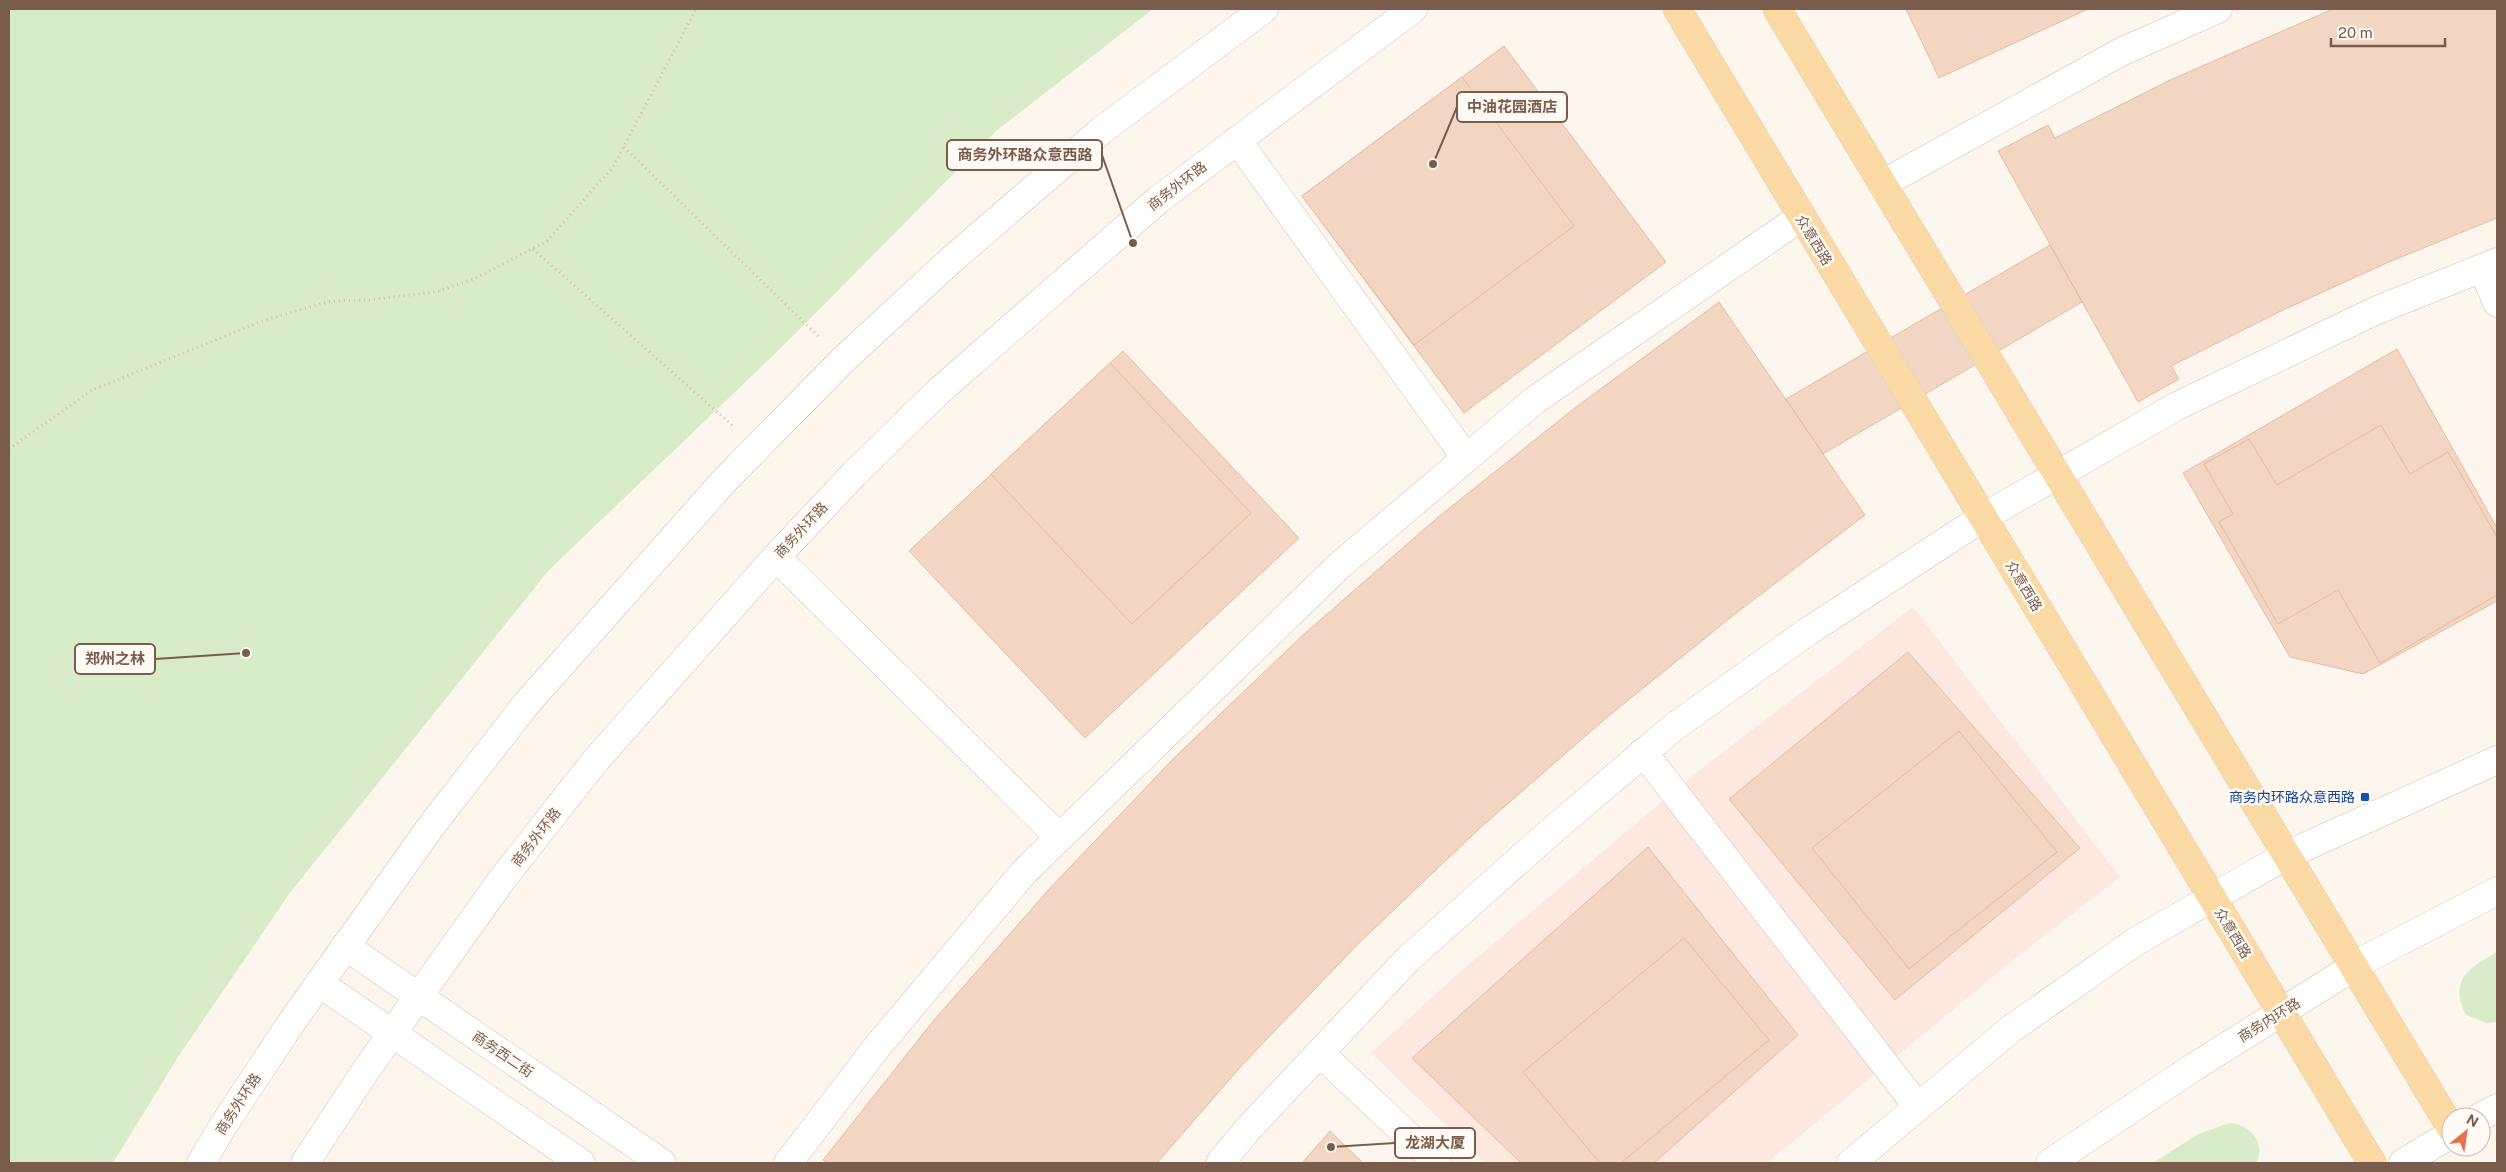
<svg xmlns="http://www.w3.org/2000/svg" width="2506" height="1172" viewBox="0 0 2506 1172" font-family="'Public Sans','Noto Sans SC',sans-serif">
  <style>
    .commercial { fill: #fde8e0 }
    .green { fill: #d8ecc9 }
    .building { fill: #f3d5c3; stroke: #e6bba3 }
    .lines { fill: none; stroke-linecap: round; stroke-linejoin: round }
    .minor-casing { stroke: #d1beb0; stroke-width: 29 }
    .major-casing { stroke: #dad1cd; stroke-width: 29 }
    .path { stroke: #d9b8a5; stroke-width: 3; stroke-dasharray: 1 4; stroke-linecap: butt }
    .minor { stroke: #fff; stroke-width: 28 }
    .major { stroke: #fbd9a5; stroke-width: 28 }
    .transit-dot { fill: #1a4fb4; stroke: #fffaf3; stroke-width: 2 }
    .labels { text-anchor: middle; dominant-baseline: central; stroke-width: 5; stroke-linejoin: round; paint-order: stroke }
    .street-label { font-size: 14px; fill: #7a5c4d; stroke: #fffaf3 }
    .transit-label { font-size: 14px; fill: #164399; stroke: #fffaf3; text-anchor: end }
    .leader { fill: none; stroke: #7a5c4d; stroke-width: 2 }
    .callout-dot { fill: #7a5c4d; stroke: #fffaf3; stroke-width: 2 }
    .callout { fill: #fffaf3; stroke: #7a5c4d; stroke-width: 2 }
    .callout-label { font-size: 15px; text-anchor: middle; font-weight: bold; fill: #7a5c4d }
  </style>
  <rect width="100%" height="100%" fill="#fdf6ec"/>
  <polygon class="commercial" points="1913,607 2120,877 2017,957 1767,1163 1485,1163 1371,1053 1454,977 1697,772"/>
  <g class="green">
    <polygon points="9,9 1153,9 996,131 783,346 549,570 289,894 178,1057 113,1163 9,1163"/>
    <path d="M2497 952V1022L2487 1023 2466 1015C2448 980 2470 967 2497 952Z"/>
    <path d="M2230 1123C2251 1125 2266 1143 2256 1163H2153L2198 1134Z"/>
  </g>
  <g class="building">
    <polygon points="1906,9 2088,9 1939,78"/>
    <polygon points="2333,9 2497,9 2497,218 2389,262 2281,311 2171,366 2179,379 2138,402 1998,151 2048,125 2055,138 2170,80"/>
    <polygon points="1504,46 1666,262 1464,413 1302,196"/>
    <polygon points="1462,77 1574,226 1414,345 1302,196"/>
    <polygon points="2050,245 2082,302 1823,454 1786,399"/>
    <polygon points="1719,302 1865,515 1735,614 1605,719 1480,828 1359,943 1244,1063 1157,1163 828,1163 823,1160 934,1020 1051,887 1174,758 1303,635 1437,518 1576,407"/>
    <polygon points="2397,349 2497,528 2497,601 2363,674 2290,657 2183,473"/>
    <polygon points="1123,351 1299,538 1085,738 909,551"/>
    <polygon points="1110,363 1251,513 1132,624 991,474"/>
    <polygon points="2381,425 2410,474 2448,452 2497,537 2497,595 2380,663 2338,590 2278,624 2219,522 2233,514 2204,464 2249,439 2277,485"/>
    <polygon points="1908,652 2080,848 1895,1000 1729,799"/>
    <polygon points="1959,731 2057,852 1909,969 1812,848"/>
    <polygon points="1648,847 1798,1035 1654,1163 1521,1163 1412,1058"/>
    <polygon points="1684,938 1769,1040 1621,1163 1600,1163 1523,1072"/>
    <polygon points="1330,1131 1363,1163 1302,1163"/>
  </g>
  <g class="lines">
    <defs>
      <g id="minor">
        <polyline points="1237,140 1466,458"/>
        <polyline points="1882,184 2121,52 2218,9"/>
        <polyline points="2483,268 2497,303"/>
        <polyline points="776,557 1059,837"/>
        <polyline points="1643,752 1918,1107"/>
        <polyline points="345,946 662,1163"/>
        <polyline points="319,983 581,1163"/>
        <polyline points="1320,1053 1437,1163"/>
        <polyline points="2480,1117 2497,1108"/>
        <polyline points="201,1163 223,1126 291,1023 432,825 527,703 725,480 843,360 950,261 1102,130 1264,9"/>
        <polyline points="305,1163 364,1073 503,878 596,760 776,557 854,474 939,391 1158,200 1413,9"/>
        <polyline points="788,1163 877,1047 1024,872 1340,565 1535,400 1801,217"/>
        <polyline points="1220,1163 1248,1129 1408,959 1555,828 1674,727 1807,632 1982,518 2177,406 2375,311 2497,262"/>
        <polyline points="1851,1163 2011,1029 2135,942 2287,855 2497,760"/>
        <polyline points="2050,1163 2194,1067 2366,959 2497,891"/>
        <polyline points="2403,1163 2451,1134"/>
      </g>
      <g id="major">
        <polyline points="1677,9 2372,1163"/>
        <polyline points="1777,9 2451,1128"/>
      </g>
    </defs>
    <use href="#minor" class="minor-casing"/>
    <use href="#major" class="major-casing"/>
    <g class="path">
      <polyline points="624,147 819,337"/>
      <polyline points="533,249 733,426"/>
      <polyline points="9,449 92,390 265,320 331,301 367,300 436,292 474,279 547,241 613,167 696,9"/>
    </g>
    <use href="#minor" class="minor"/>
    <use href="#major" class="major"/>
  </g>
  <rect class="transit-dot" x="2360" y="792" width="10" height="10" rx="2.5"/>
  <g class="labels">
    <g class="street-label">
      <text transform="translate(1177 186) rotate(-38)">商务外环路</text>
      <text transform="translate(1814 240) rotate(59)">众意西路</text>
      <text transform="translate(801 530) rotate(-47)">商务外环路</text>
      <text transform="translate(2024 586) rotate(59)">众意西路</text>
      <text transform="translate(536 837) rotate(-52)">商务外环路</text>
      <text transform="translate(2233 933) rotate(59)">众意西路</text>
      <text transform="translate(2269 1020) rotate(-32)">商务内环路</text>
      <text transform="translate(503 1054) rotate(34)">商务西二街</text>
      <text transform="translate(238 1104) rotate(-57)">商务外环路</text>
    </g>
    <g class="transit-label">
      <text x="2355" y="797">商务内环路众意西路</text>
    </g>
  </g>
  <path class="leader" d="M1433 164L1457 107M1133 243L1102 155M246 653L155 659M1331 1147L1395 1143"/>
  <g class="callout-dot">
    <circle cx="1433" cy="164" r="5"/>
    <circle cx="1133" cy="243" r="5"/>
    <circle cx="246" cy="653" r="5"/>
    <circle cx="1331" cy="1147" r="5"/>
  </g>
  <g class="callout">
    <rect x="1457" y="92" width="110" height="30" rx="5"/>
    <rect x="947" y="140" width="155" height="30" rx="5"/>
    <rect x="75" y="644" width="80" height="30" rx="5"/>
    <rect x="1395" y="1128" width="80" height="30" rx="5"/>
  </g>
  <g class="callout-label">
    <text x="1512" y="112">中油花园酒店</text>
    <text x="1025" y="160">商务外环路众意西路</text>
    <text x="115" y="664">郑州之林</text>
    <text x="1435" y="1148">龙湖大厦</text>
  </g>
  <rect width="2506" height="1172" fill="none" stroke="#7a5c4d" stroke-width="20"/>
  <g transform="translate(2466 1132) rotate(30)"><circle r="24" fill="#fffaf3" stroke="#cabbb1"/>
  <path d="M0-4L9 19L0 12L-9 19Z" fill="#e76f51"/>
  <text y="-8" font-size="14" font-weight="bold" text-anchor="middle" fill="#7a5c4d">N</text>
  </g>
  <path d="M2331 38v8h114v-8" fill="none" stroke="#7a5c4d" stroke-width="2.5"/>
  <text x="2338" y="38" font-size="15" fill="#7a5c4d" stroke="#fffaf3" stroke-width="4" paint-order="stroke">20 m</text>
</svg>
